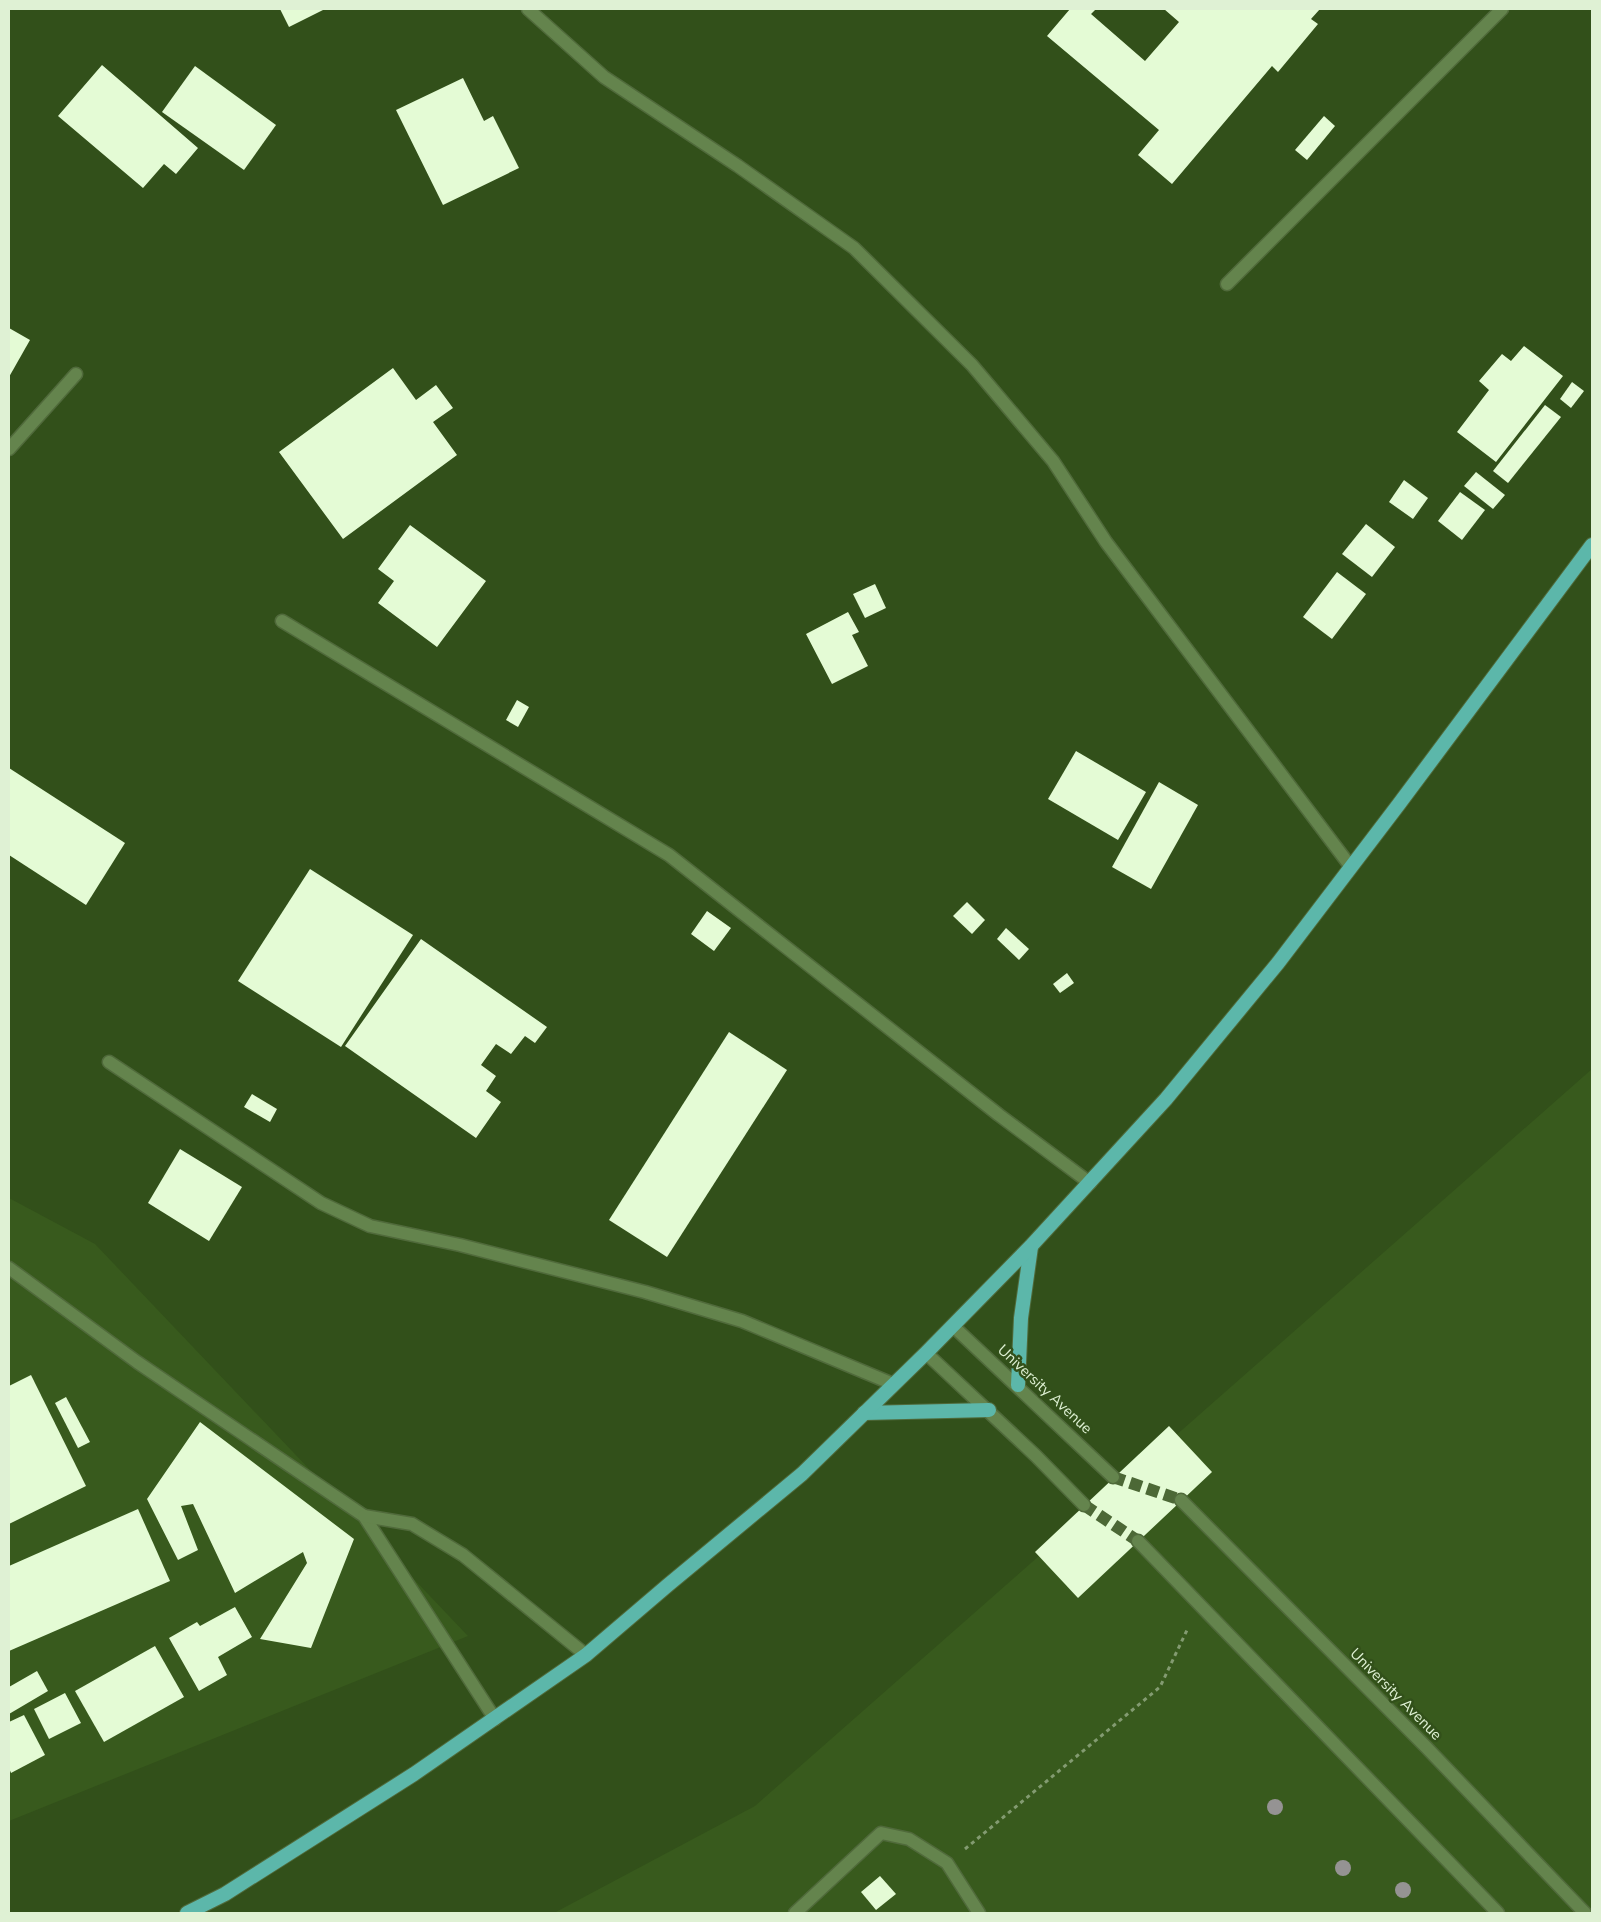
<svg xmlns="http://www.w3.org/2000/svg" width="1601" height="1922" viewBox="0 0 1601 1922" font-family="'Nunito Sans',sans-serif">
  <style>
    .built { fill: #385a1d }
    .building { fill: #e4fbd5 }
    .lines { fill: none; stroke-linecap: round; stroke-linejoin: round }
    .minor-tunnel { stroke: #4c6836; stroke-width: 12; stroke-dasharray: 12 6; stroke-linecap: butt }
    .service-casing { stroke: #506a3b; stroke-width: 15 }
    .minor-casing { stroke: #506a3b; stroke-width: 15 }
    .trunk-casing { stroke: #506a3b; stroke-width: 16 }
    .path { stroke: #839b71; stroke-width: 3; stroke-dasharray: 4 4; stroke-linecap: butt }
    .service { stroke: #64844d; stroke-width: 12 }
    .minor { stroke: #64844d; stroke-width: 12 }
    .trunk { stroke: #5cb7aa; stroke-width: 14 }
    .tree { fill: #959393 }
    .labels { text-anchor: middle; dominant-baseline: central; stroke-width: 5; stroke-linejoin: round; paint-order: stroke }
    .street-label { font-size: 15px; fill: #dff1d4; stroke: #32501a }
  </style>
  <rect width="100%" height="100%" fill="#32501a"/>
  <g class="built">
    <polygon points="1592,1069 1592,1913 554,1913 755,1806"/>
    <polygon points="9,1198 95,1244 468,1636 9,1821"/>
  </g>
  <g class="building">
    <polygon points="280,9 325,9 289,27"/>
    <polygon points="1070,9 1096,9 1091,14 1145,61 1179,22 1164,9 1320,9 1311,19 1318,24 1278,72 1272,66 1172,184 1138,155 1159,130 1047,36"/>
    <polygon points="102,65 198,148 176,174 164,164 143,188 58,116"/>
    <polygon points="195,66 276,125 244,170 162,112"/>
    <polygon points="463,78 484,121 493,116 519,168 443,205 396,110"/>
    <polygon points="1324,116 1335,126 1307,160 1295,150"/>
    <polygon points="9,328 30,340 9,377"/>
    <polygon points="1524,346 1563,376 1496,462 1457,432 1489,390 1479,381 1502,354 1511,361"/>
    <polygon points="393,368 416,400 436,385 453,408 433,422 457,455 343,539 279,452"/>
    <polygon points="1572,382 1584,391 1571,408 1560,399"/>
    <polygon points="1545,405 1561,417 1508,483 1493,471"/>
    <polygon points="1476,472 1505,495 1493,509 1464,486"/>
    <polygon points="1404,480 1428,498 1413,519 1389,502"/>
    <polygon points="1460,492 1485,510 1462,540 1438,521"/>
    <polygon points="1366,524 1395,547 1372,577 1342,554"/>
    <polygon points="410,525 486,581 437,647 378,603 394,581 378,569"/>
    <polygon points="1337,572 1366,594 1332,639 1303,617"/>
    <polygon points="875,584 886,608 865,618 853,594"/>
    <polygon points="848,612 859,632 852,635 868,666 832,684 806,634"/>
    <polygon points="517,700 529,707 518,727 506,720"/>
    <polygon points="1076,751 1146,792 1118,840 1048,799"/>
    <polygon points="9,768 125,843 86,905 9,855"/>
    <polygon points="1159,782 1198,805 1151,889 1112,867"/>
    <polygon points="310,869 413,935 341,1047 238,981"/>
    <polygon points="967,902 985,920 972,934 953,916"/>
    <polygon points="707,911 731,928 714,951 691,934"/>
    <polygon points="1006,928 1029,949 1019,960 997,939"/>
    <polygon points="421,939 547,1027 535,1043 525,1036 511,1054 496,1044 481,1065 496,1076 486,1091 501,1102 476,1138 345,1046"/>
    <polygon points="1067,973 1074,983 1060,993 1053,984"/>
    <polygon points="729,1032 787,1070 667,1257 609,1220"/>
    <polygon points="252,1094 277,1109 270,1122 244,1107"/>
    <polygon points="180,1149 242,1187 209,1241 148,1203"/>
    <polygon points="31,1375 86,1486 9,1524 9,1386"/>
    <polygon points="66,1397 90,1442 78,1448 55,1403"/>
    <polygon points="200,1422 354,1539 311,1648 260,1639 307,1563 303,1552 235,1593 193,1504 181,1506 198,1550 178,1560 147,1499"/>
    <polygon points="1169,1426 1212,1472 1078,1598 1035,1552"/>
    <polygon points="138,1509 170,1581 9,1651 9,1566"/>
    <polygon points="235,1607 252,1637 218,1657 227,1675 199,1691 169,1638 197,1622 200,1626"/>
    <polygon points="155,1646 184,1697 104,1742 75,1691"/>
    <polygon points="37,1671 48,1691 9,1714 9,1687"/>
    <polygon points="65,1693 81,1723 49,1739 34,1709"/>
    <polygon points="24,1715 45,1755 11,1773 9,1768 9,1722"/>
    <polygon points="880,1876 896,1894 876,1910 861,1892"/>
  </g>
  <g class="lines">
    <g class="minor-tunnel">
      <polyline points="1113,1477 1181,1500"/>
      <polyline points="1084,1505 1138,1541"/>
    </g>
    <defs>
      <g id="service">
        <polyline points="9,449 76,374"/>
        <polyline points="795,1913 881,1833 909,1839 947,1863 979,1913"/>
      </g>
      <g id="minor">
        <polyline points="528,9 604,77 738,166 854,248 972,365 1053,461 1106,542 1351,867"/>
        <polyline points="1227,284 1502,9"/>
        <polyline points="282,621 669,855 999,1115 1090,1183"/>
        <polyline points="109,1062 321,1203 370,1226 460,1245 645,1292 742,1321 893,1384"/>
        <polyline points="9,1268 137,1362 364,1516 495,1719"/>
        <polyline points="953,1326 1113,1477"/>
        <polyline points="926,1353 1036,1456 1084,1505"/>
        <polyline points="1181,1500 1426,1747 1585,1913"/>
        <polyline points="364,1516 412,1524 463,1555 586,1655"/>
        <polyline points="1138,1541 1498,1913"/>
      </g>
      <g id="trunk">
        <polyline points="1018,1385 1021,1318 1031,1247"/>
        <polyline points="864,1413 989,1410"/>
        <polyline points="187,1913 225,1894 414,1774 586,1655 668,1585 802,1474 926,1353 1031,1246 1166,1099 1278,963 1399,804 1592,545"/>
      </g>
    </defs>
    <use href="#service" class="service-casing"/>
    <use href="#minor" class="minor-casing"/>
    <use href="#trunk" class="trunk-casing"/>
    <polyline class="path" points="965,1849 1160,1687 1188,1628"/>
    <use href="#service" class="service"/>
    <use href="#minor" class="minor"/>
    <use href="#trunk" class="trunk"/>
  </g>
  <g class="tree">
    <circle cx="1275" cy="1807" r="8"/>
    <circle cx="1343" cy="1868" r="8"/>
    <circle cx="1403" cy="1890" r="8"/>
  </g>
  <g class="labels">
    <g class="street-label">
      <text transform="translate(1045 1389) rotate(43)">University Avenue</text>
      <text transform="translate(1396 1694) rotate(45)">University Avenue</text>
    </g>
  </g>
  <rect width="1601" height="1922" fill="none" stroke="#dff1d4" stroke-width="20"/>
</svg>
